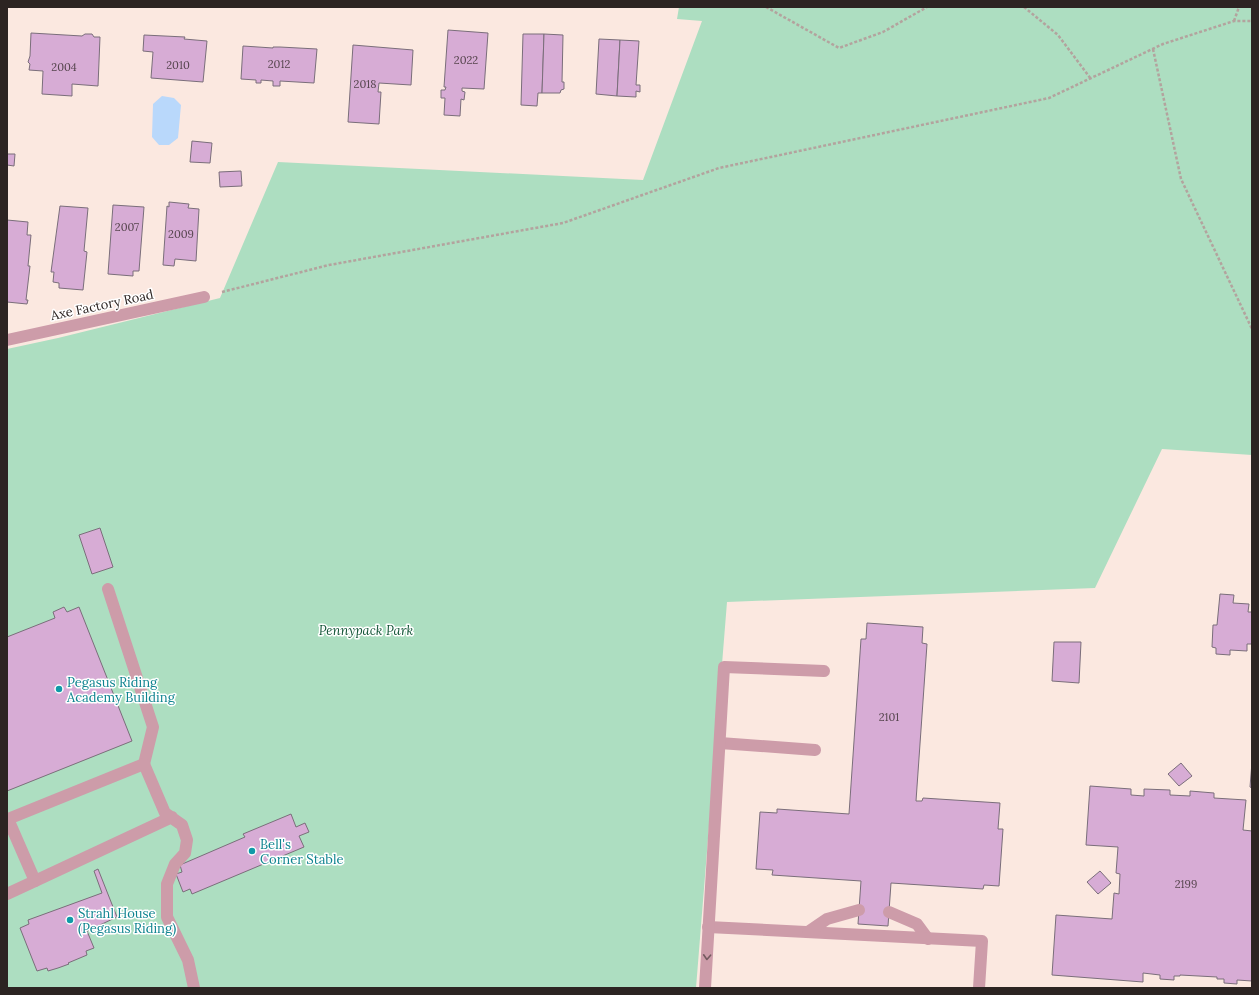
<svg xmlns="http://www.w3.org/2000/svg" width="1259" height="995" viewBox="0 0 1259 995" font-family="Lora,serif">
  <style>
    .green { fill: #addec1 }
    .water { fill: #b9d8fb }
    .building { fill: #d7acd5; stroke: #7a6e7a }
    .lines { fill: none; stroke-linecap: round; stroke-linejoin: round }
    .path { stroke: #b3a39e; stroke-width: 2.5; stroke-dasharray: 3 2; stroke-linecap: butt }
    .lane { stroke: #cd9ca9; stroke-width: 12 }
    .street { stroke: #cd9ca9; stroke-width: 12 }
    .oneway { stroke: #745a5f }
    .culture-dot { fill: #0f9aa8; stroke: #fff; stroke-width: 1.5 }
    .labels { text-anchor: middle; dominant-baseline: central; stroke-width: 3; stroke-linejoin: round; paint-order: stroke }
    .number-label { font-size: 11px; fill: #57464f }
    .street-label { font-size: 13px; fill: #2c2422; stroke: #fff }
    .park-label { font-size: 13px; font-style: italic; fill: #145638; stroke: #fff }
    .culture-label { font-size: 13px; fill: #0d838f; stroke: #fff; text-anchor: start }
  </style>
  <rect width="100%" height="100%" fill="#fbe8e0"/>
  <polygon class="green" points="679,7 1252,7 1252,455 1162,449 1095,588 727,602 696,988 7,988 7,349 58,338 220,298 278,162 643,180 702,21 677,19"/>
  <polygon class="water" points="162,96 174,98 181,105 178,138 169,145 159,145 152,137 153,104"/>
  <g class="building">
    <polygon points="448,30 488,33 484,89 462,88 462,91 465,92 464,100 461,99 460,116 444,115 445,98 441,98 441,90 445,90 446,87 444,87"/>
    <polygon points="31,33 82,36 85,34 92,34 94,37 100,37 98,86 72,84 72,96 42,94 43,71 29,70 30,64 28,62 30,56"/>
    <polygon points="523,34 544,34 542,93 538,93 537,106 521,105"/>
    <polygon points="544,34 563,35 562,82 564,82 564,89 561,90 560,93 542,93"/>
    <polygon points="144,35 185,37 184,39 207,41 203,82 151,78 153,52 143,51"/>
    <polygon points="599,39 620,40 617,96 596,94"/>
    <polygon points="620,40 639,41 636,85 640,85 640,92 636,91 636,97 617,96"/>
    <polygon points="353,45 413,50 411,85 379,83 378,92 381,92 379,124 348,122"/>
    <polygon points="243,46 273,48 273,47 280,47 317,49 314,83 280,81 280,86 273,86 273,81 261,80 261,83 256,83 256,80 241,79"/>
    <polygon points="192,141 212,143 210,163 190,162"/>
    <polygon points="7,154 15,154 14,166 7,165"/>
    <polygon points="241,171 242,186 220,187 219,172"/>
    <polygon points="169,202 189,204 188,208 199,209 196,261 175,259 174,266 163,265 167,206 169,207"/>
    <polygon points="113,205 144,207 139,271 133,271 133,276 108,274"/>
    <polygon points="60,206 88,208 84,251 87,252 83,290 59,288 59,283 53,282 54,272 51,272"/>
    <polygon points="7,220 28,222 27,235 31,235 28,266 30,266 26,300 28,300 27,304 7,302"/>
    <polygon points="100,528 113,567 92,574 79,535"/>
    <polygon points="1220,594 1234,595 1233,603 1249,604 1248,612 1252,612 1252,644 1247,644 1247,651 1230,650 1230,655 1216,654 1216,648 1212,647 1213,625 1217,625"/>
    <polygon points="64,607 67,612 79,607 132,741 7,791 7,637 55,618 53,612"/>
    <polygon points="867,623 923,627 922,643 927,644 916,801 922,801 923,798 1000,803 998,829 1003,829 999,886 984,885 983,889 891,883 888,926 858,924 861,881 772,875 773,870 756,869 760,812 777,813 777,809 849,814 861,639 866,639"/>
    <polygon points="1054,642 1081,642 1079,683 1052,681"/>
    <polygon points="1252,762 1252,788 1250,787"/>
    <polygon points="1181,763 1192,776 1179,786 1168,774"/>
    <polygon points="1090,786 1131,789 1131,795 1144,796 1144,789 1170,790 1170,795 1190,796 1190,791 1214,793 1214,798 1246,800 1243,830 1252,831 1252,981 1237,980 1237,984 1224,983 1224,979 1217,979 1217,977 1180,975 1180,976 1174,976 1174,980 1160,979 1160,975 1143,973 1143,982 1052,975 1056,915 1112,919 1114,893 1119,894 1120,874 1116,873 1118,847 1086,845"/>
    <polygon points="291,814 296,827 305,823 309,832 299,836 304,847 192,894 190,889 183,892 176,874 182,872 180,865 245,837 243,834"/>
    <polygon points="98,869 117,917 87,931 94,948 86,951 87,955 68,963 69,964 58,968 48,971 47,968 37,971 20,928 29,924 28,920 102,893 94,871"/>
    <polygon points="1100,871 1111,883 1098,894 1087,882"/>
  </g>
  <g class="lines">
    <g class="path">
      <polyline points="766,7 839,48 883,32 927,7"/>
      <polyline points="1024,7 1058,35 1091,79"/>
      <polyline points="1234,21 1239,7"/>
      <polyline points="1153,49 1181,179 1252,329"/>
      <polyline points="222,292 329,265 563,223 719,168 1049,98 1163,44 1234,21 1252,21"/>
    </g>
    <g class="lane">
      <polyline points="108,589 153,727 144,764"/>
      <polyline points="720,743 815,750"/>
      <polyline points="172,817 35,881 8,819 144,764 165,813 182,825 187,840 185,853 175,864 167,884 167,917 188,960 194,988"/>
      <polyline points="7,894 35,881"/>
      <polyline points="889,912 917,924 928,939"/>
      <polyline points="708,927 982,941 979,988"/>
      <polyline points="808,932 827,919 859,910"/>
      <polyline points="705,988 724,667 824,671"/>
    </g>
    <polyline class="street" points="7,340 204,297"/>
  </g>
  <defs><path id="oneway-chevron" d="M-2-3.5L2.5 0L-2 3.5" fill="none" stroke-width="1.6" stroke-linecap="round" stroke-linejoin="round"/></defs>
  <use class="oneway" href="#oneway-chevron" transform="translate(707 957) rotate(93)"/>
  <g class="culture-dot">
    <circle cx="59" cy="689" r="4"/>
    <circle cx="252" cy="851" r="4"/>
    <circle cx="70" cy="920" r="4"/>
  </g>
  <g class="labels">
    <g class="number-label">
      <text x="466" y="60">2022</text>
      <text x="279" y="64">2012</text>
      <text x="178" y="65">2010</text>
      <text x="64" y="67">2004</text>
      <text x="365" y="84">2018</text>
      <text x="127" y="227">2007</text>
      <text x="181" y="234">2009</text>
      <text x="889" y="717">2101</text>
      <text x="1186" y="884">2199</text>
    </g>
    <g class="street-label">
      <text transform="translate(102 305) rotate(-12)">Axe Factory Road</text>
    </g>
    <g class="park-label">
      <text x="366" y="630">Pennypack Park</text>
    </g>
    <g class="culture-label">
      <text x="67" y="682">Pegasus Riding<tspan x="67" dy="15">Academy Building</tspan></text>
      <text x="260" y="844">Bell's<tspan x="260" dy="15">Corner Stable</tspan></text>
      <text x="78" y="913">Strahl House<tspan x="78" dy="15">(Pegasus Riding)</tspan></text>
    </g>
  </g>
  <rect width="1259" height="995" fill="none" stroke="#2c2422" stroke-width="16"/>
</svg>
